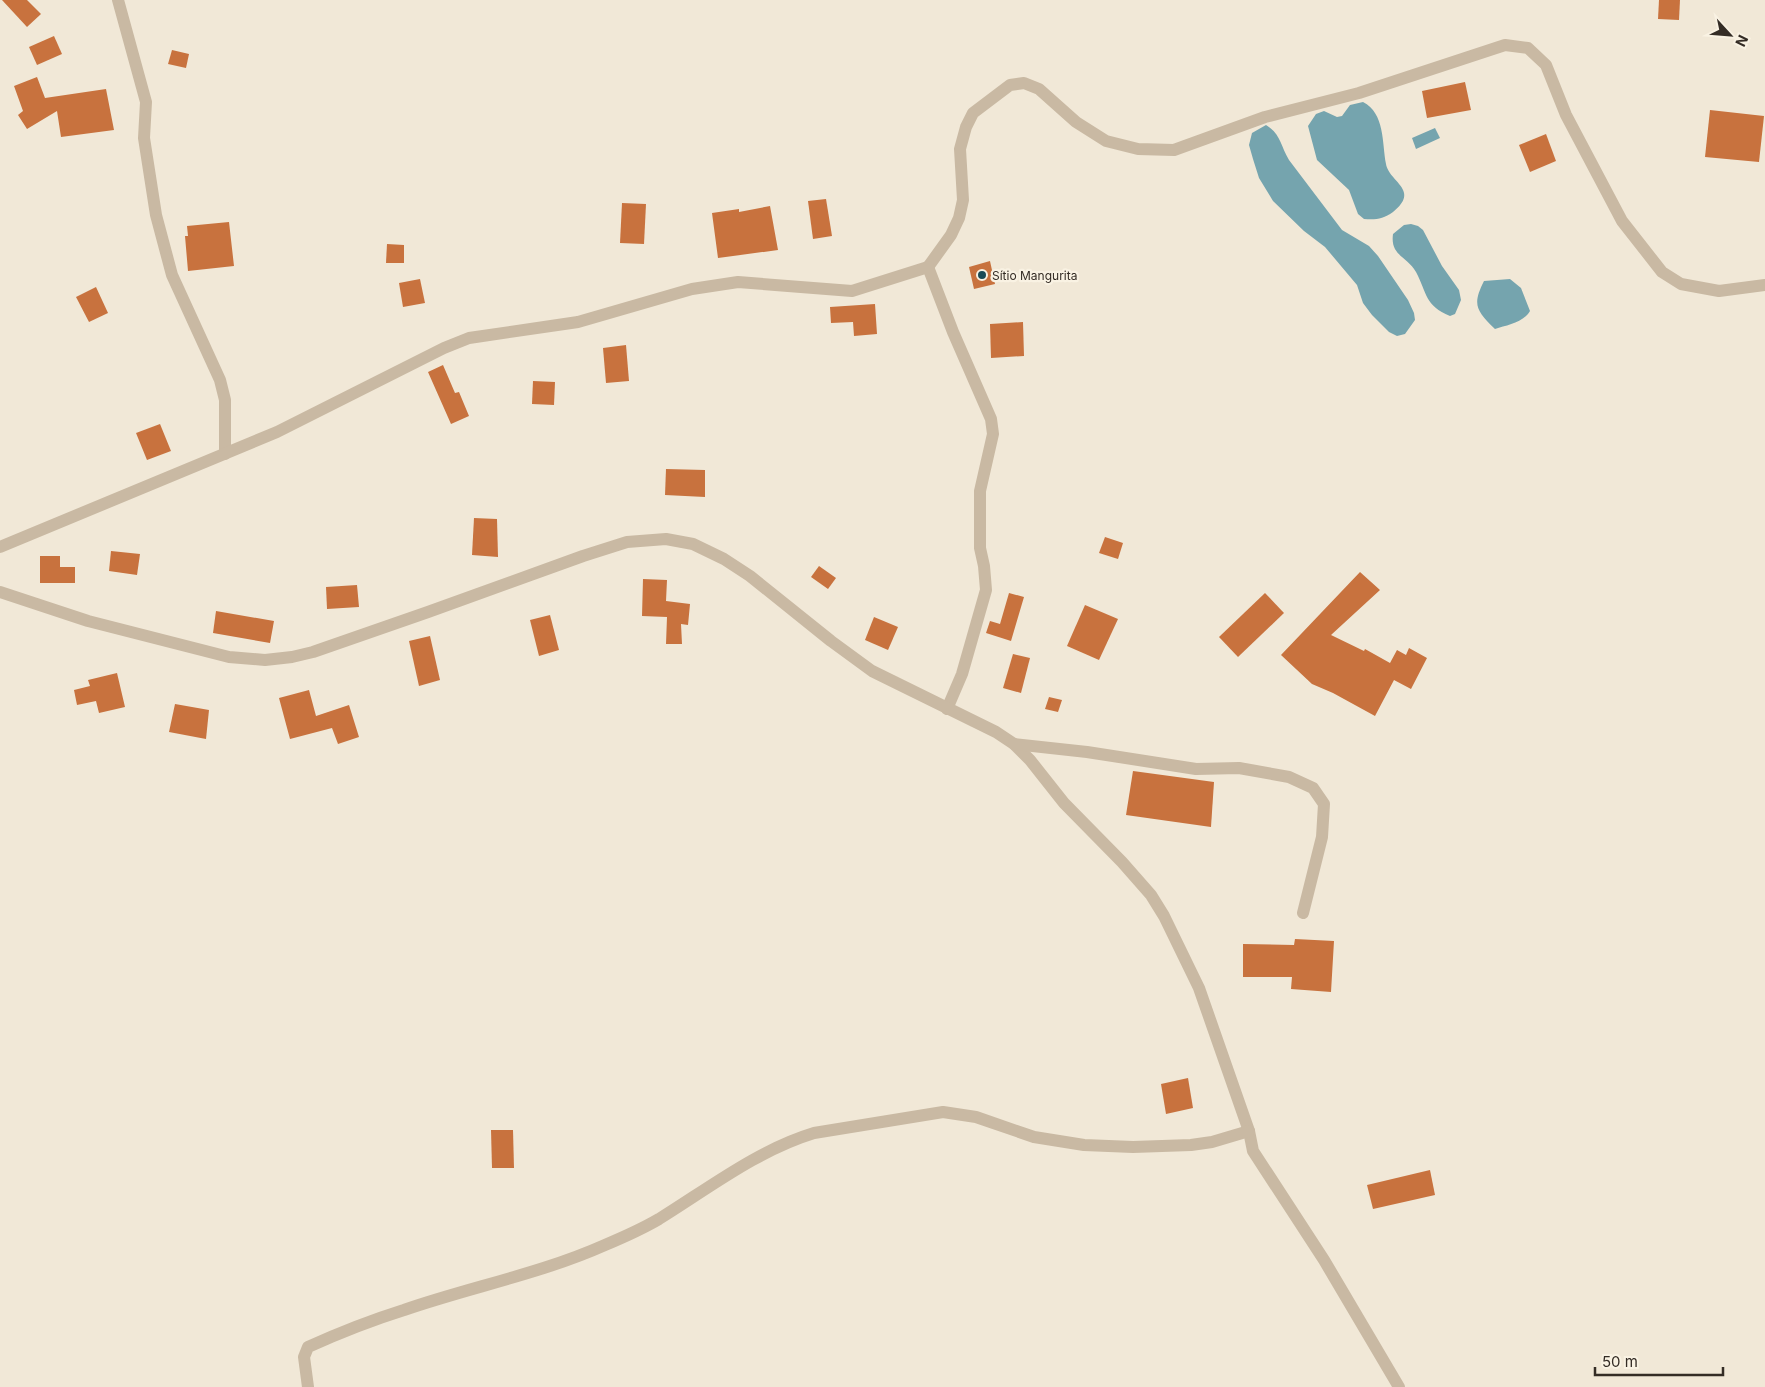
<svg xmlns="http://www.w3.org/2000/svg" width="1765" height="1387" viewBox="0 0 1765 1387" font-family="Inter,sans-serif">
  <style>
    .water { fill: #75a4ae }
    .building { fill: #c8723e }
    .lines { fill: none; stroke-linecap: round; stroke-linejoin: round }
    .minor { stroke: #c9b9a3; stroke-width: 12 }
    .poi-dot { fill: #1a4a55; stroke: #f9f2e3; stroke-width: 2 }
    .labels { text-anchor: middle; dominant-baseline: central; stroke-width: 4.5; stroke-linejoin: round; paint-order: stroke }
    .poi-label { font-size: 12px; fill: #342c25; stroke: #f9f2e3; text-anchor: start }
  </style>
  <rect width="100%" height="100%" fill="#f1e8d7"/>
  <g class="water">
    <path d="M1363 102C1385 113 1382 143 1386 164 1389 182 1421 190 1393 212 1383 219 1376 220 1364 219L1358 214 1349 190 1317 160 1308 126 1316 114 1324 111 1337 117 1342 116 1350 105Z"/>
    <path d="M1266 125C1281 134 1280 145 1289 160L1342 230 1369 246 1378 256 1408 300 1414 313 1415 320 1405 334 1397 336 1389 332 1372 315 1363 303 1357 285 1325 247 1304 231 1273 201 1259 178 1253 159 1249 145 1252 133Z"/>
    <polygon points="1435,128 1440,138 1416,149 1412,138"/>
    <path d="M1411 224 1418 226 1423 230 1442 266 1459 290 1461 300 1455 314 1450 316C1425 306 1427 293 1416 272 1407 256 1390 256 1393 234L1404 225Z"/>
    <path d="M1510 279 1521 288 1530 311C1523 323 1507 325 1495 329 1476 310 1472 305 1484 281Z"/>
  </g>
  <g class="building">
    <polygon points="2,0 27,0 41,14 27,27"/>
    <polygon points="1659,0 1680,0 1679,20 1658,19"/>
    <polygon points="54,36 62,54 37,65 29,47"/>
    <polygon points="172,50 189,54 186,68 168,64"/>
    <polygon points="37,77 45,98 106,89 114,130 61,137 57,111 27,129 18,115 23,111 14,86"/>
    <polygon points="1465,82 1471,110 1427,118 1422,91"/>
    <polygon points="1710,110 1764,116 1759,162 1705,157"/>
    <polygon points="1546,134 1556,161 1530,172 1519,145"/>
    <polygon points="826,199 832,236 813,239 808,201"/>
    <polygon points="622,203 646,204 644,244 620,243"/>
    <polygon points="770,206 778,250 718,258 712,213 739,209 739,212"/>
    <polygon points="229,222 234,266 188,271 185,236 188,236 187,226"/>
    <polygon points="387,244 404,245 404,263 386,263"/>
    <polygon points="990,261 995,284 974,289 969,267"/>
    <polygon points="420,279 425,303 403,307 399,283"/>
    <polygon points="96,287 108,313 89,322 76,297"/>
    <polygon points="875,304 877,334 854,336 853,322 831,323 830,307"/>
    <polygon points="1023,322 1024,356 991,358 990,324"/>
    <polygon points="626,345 629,381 606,383 603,348"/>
    <polygon points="443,365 455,393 459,392 469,416 451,424 428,372"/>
    <polygon points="533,381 555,382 554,405 532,404"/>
    <polygon points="160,424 171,451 147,460 136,433"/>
    <polygon points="666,469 705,470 705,497 665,495"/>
    <polygon points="474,518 497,519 498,557 472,555"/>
    <polygon points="1105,537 1123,543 1118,559 1099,553"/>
    <polygon points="111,551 140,554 137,575 109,571"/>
    <polygon points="40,556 60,556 60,567 75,567 75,583 40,583"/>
    <polygon points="819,566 836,578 828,589 811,577"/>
    <polygon points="1360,572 1380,590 1331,635 1364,651 1365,649 1390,663 1397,650 1406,655 1409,648 1427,658 1411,689 1394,680 1375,716 1333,693 1312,684 1281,655"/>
    <polygon points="643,579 667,580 666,601 690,604 688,625 681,624 682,644 666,644 667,617 642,616"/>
    <polygon points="357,585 359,607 327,609 326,587"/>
    <polygon points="1009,593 1024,597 1011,641 986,633 990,621 1000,624"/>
    <polygon points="1265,593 1284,613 1238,657 1219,637"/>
    <polygon points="1085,605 1118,619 1099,660 1067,646"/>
    <polygon points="216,611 274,621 270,643 213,633"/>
    <polygon points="550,615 559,650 539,656 530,620"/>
    <polygon points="874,617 898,627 888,650 865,640"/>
    <polygon points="430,636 440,680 419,686 409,641"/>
    <polygon points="1013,654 1030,658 1021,693 1003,688"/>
    <polygon points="117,673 125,707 99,713 96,701 77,705 74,690 90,686 88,680"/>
    <polygon points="309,690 316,716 349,705 359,737 338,744 332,728 290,739 279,698"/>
    <polygon points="1049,697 1062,700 1058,712 1045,709"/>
    <polygon points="175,704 209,710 206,739 169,732"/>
    <polygon points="1133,771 1214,782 1211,827 1126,815"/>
    <polygon points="1295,939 1334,941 1331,992 1291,989 1292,977 1243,977 1243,944 1294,945"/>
    <polygon points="1188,1078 1193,1108 1166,1114 1161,1084"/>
    <polygon points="491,1130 513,1130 514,1168 492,1168"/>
    <polygon points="1430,1170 1435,1195 1373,1209 1367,1185"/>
  </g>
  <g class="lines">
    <g class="minor">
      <polyline points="118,0 146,102 144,138 156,215 172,275 220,380 225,400 225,454"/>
      <polyline points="928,267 951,235 959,218 963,200 960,149 966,127 973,113 1010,85 1024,83 1039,89 1076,122 1106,141 1138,149 1174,150 1265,117 1359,93 1505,45 1528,48 1546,65 1566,115 1622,221 1662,272 1681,284 1719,291 1765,285"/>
      <polyline points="0,547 277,432 444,348 469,338 578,322 692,289 738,282 852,291 928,267 953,332 991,419 993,434 980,491 980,548 984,566 986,590 962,674 947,709"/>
      <polyline points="0,592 88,621 229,657 265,660 292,657 313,652 428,612 583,556 627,542 666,539 693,544 724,559 750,576 831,641 872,671 996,732 1014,744 1030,760 1064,803 1122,862 1151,895 1164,916 1199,988 1249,1131 1253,1151 1324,1260 1399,1387"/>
      <polyline points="1014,744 1087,752 1196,769 1239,768 1289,777 1313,788 1324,804 1322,837 1303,913"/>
      <path d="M308 1387 304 1357 308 1347C339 1333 372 1320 404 1310 470 1287 540 1274 605 1245 624 1237 642 1229 659 1219 709 1188 758 1150 814 1133L943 1112 976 1117 1034 1137 1084 1145 1133 1147 1191 1145 1212 1142 1249 1131"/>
    </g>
  </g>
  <circle class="poi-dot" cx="982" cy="275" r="5"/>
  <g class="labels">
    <g class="poi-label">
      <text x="992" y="275">Sítio Mangurita</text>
    </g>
  </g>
  <g transform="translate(1730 35) rotate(116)" stroke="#f9f2e3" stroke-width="4" paint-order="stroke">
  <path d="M0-4L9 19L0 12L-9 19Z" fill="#342c25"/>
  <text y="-8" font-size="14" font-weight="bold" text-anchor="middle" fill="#342c25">N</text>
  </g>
  <path d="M1595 1367v8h128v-8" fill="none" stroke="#342c25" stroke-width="2.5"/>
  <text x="1602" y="1367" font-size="15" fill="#342c25" stroke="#f9f2e3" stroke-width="4" paint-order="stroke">50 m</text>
</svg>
